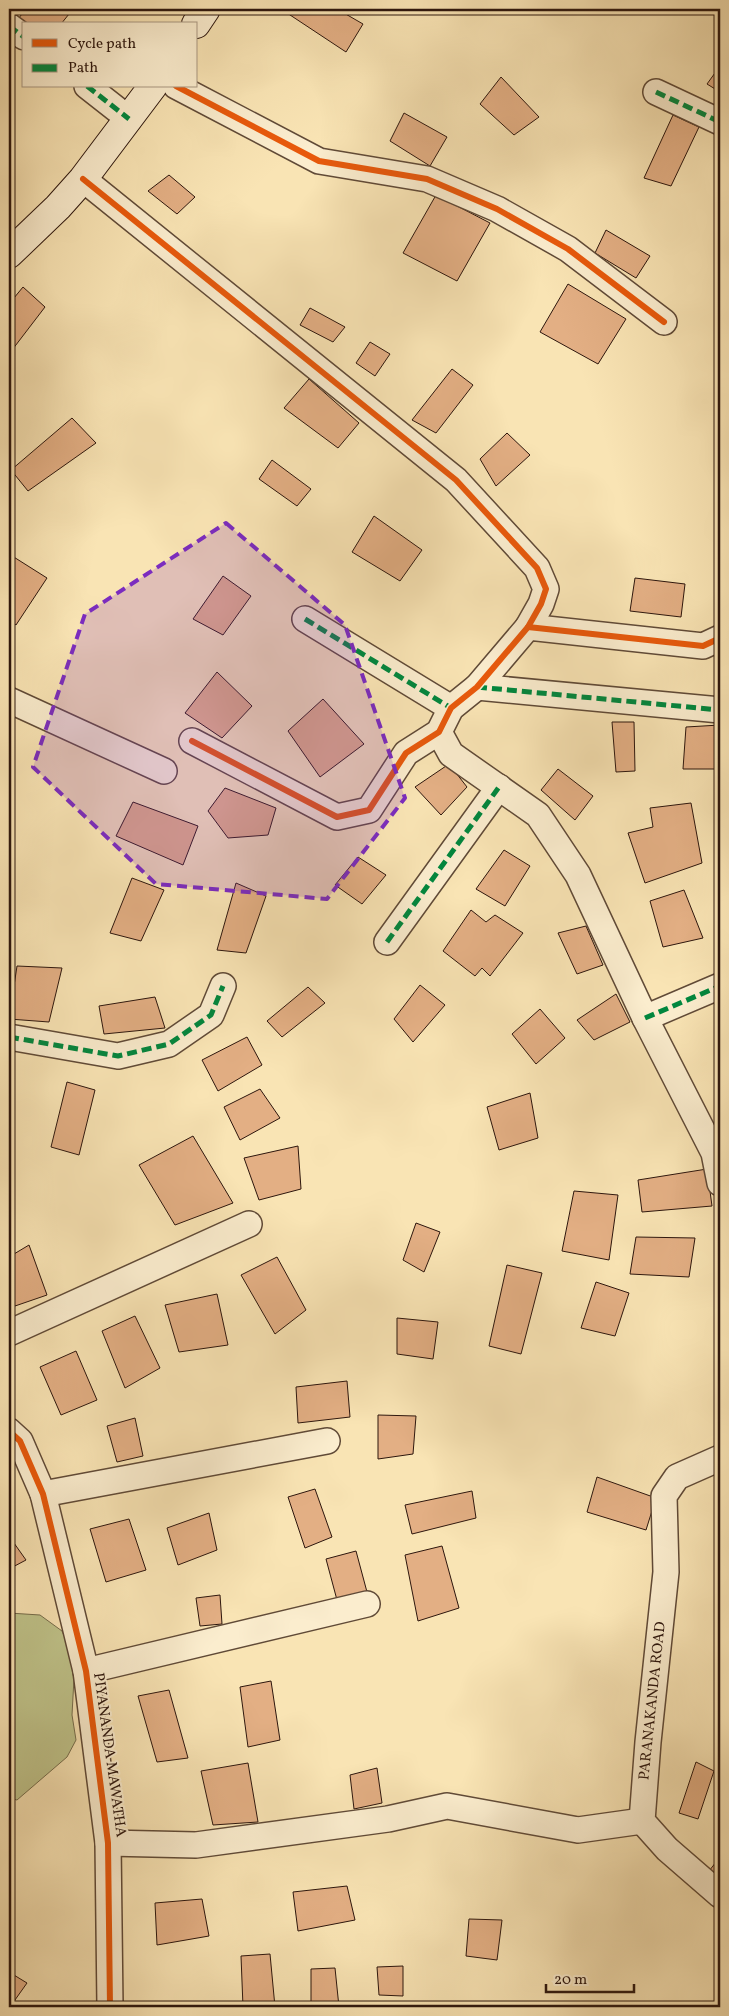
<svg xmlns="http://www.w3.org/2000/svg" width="729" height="2016" viewBox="0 0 729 2016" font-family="Vollkorn,serif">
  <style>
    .green { fill: #c0c48b; stroke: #766d4c }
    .building { fill: #e3af84; stroke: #2d160d }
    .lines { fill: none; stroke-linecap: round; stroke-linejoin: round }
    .street-casing { stroke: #604a37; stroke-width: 28 }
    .secondary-casing { stroke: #2d160d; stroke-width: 30 }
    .street { stroke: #fbedce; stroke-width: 25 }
    .secondary { stroke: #fbedce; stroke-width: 28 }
    .quiet { stroke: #00873e; stroke-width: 5; stroke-dasharray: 10 5; stroke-linecap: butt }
    .cycleway-casing { stroke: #fbedce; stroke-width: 9 }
    .cycleway { stroke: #e8590c; stroke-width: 6 }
    .marked { fill: #7b2cbf; fill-opacity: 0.2; stroke: #7b2cbf; stroke-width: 4; stroke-dasharray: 10 6; stroke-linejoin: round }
    .labels { text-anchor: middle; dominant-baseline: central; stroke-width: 4; stroke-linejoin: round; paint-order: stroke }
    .street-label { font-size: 15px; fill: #2d160d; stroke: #fbedce }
  </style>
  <rect width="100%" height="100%" fill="#f9e4b4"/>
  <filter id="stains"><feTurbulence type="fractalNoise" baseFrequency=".004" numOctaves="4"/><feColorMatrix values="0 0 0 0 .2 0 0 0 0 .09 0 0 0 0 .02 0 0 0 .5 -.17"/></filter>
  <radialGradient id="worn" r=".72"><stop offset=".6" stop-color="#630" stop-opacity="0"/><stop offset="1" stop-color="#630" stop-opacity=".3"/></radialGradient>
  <polygon class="green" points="9,1613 40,1615 62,1631 75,1660 72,1715 76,1740 67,1757 17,1800 9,1798"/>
  <g class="building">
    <polygon points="26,9 73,9 61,24 27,24 18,19"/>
    <polygon points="281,9 337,9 363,24 346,52"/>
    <polygon points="720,66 720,92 707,84"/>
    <polygon points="501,77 539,117 514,135 480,104"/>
    <polygon points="404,113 447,137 430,166 390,141"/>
    <polygon points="673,115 699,127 671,186 644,178"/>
    <polygon points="169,175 195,197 177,214 148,191"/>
    <polygon points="436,195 490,223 457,281 403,253"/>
    <polygon points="606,230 650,256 636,278 595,253"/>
    <polygon points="568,284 626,319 598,364 540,332"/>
    <polygon points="23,287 45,307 9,354 9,304"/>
    <polygon points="310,308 345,327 333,342 300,325"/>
    <polygon points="370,342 390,354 375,376 356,363"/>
    <polygon points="452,369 473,385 436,433 412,420"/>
    <polygon points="309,379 359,423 338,448 284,408"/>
    <polygon points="72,418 96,443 28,491 11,470"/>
    <polygon points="507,433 530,455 496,486 480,459"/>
    <polygon points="272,460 311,489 297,506 259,479"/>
    <polygon points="374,516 422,550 400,581 352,552"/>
    <polygon points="9,554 47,578 16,625 9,620"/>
    <polygon points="223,576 251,596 223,635 193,619"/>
    <polygon points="635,578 685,584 681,617 630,611"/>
    <polygon points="217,672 252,706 222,738 185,713"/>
    <polygon points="323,699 364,744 320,777 288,731"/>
    <polygon points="612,722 634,722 635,771 616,772"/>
    <polygon points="720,725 720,769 683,769 686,727"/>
    <polygon points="449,764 467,787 441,815 415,787"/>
    <polygon points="558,769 593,796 575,820 541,790"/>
    <polygon points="225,788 276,808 268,835 228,838 208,811"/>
    <polygon points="133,802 198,826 183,865 116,836"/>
    <polygon points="691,803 702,863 645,883 628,833 653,827 650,808"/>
    <polygon points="504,850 530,866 505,906 476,889"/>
    <polygon points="358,857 386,875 362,904 335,885"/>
    <polygon points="132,878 164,890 141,941 110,933"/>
    <polygon points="236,883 266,896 246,953 217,950"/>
    <polygon points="684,890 703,938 663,947 650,901"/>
    <polygon points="471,910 486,922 495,915 523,933 490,976 482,968 475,976 443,951"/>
    <polygon points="586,926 603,965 577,974 558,933"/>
    <polygon points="17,966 62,968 49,1022 9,1019"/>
    <polygon points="420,985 445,1005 413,1042 394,1019"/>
    <polygon points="308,987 325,1003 282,1037 267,1021"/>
    <polygon points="616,994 630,1022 594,1040 577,1020"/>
    <polygon points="155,997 165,1028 104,1034 99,1006"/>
    <polygon points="540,1009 565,1038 536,1064 512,1034"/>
    <polygon points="247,1037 262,1065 218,1091 202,1060"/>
    <polygon points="67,1082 95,1090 79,1155 51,1147"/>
    <polygon points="260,1089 280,1118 240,1140 224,1107"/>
    <polygon points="530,1093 538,1138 499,1150 487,1107"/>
    <polygon points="193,1136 233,1203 175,1225 139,1165"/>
    <polygon points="298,1146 301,1189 259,1200 244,1158"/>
    <polygon points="707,1169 712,1206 642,1212 638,1180"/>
    <polygon points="574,1191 618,1195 609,1260 562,1251"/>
    <polygon points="416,1223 440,1232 424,1272 403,1260"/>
    <polygon points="636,1237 695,1238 689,1277 630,1274"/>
    <polygon points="29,1245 47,1295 15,1306 9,1291 9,1257"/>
    <polygon points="277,1257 306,1310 275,1334 241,1275"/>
    <polygon points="507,1265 542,1273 521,1354 489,1346"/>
    <polygon points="596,1282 629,1293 615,1336 581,1328"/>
    <polygon points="217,1294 228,1345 179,1352 165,1305"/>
    <polygon points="135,1316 160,1368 125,1388 102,1331"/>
    <polygon points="397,1318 438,1322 433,1359 397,1354"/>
    <polygon points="76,1351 97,1400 61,1415 40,1367"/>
    <polygon points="347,1381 350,1417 298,1423 296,1387"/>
    <polygon points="378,1415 416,1416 413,1454 378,1459"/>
    <polygon points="135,1418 143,1456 117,1462 107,1426"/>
    <polygon points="597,1477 656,1498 646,1530 587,1512"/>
    <polygon points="315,1489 332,1537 305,1548 288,1497"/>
    <polygon points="472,1491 476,1518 412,1534 405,1505"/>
    <polygon points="209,1513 217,1550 178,1565 167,1528"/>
    <polygon points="129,1519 146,1570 106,1582 90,1529"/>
    <polygon points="9,1536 26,1560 9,1569"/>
    <polygon points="442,1546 459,1608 418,1621 405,1555"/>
    <polygon points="356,1551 367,1592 337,1600 326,1559"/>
    <polygon points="220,1595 222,1624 200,1626 196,1598"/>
    <polygon points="271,1681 280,1740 248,1747 240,1687"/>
    <polygon points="169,1690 188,1758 157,1762 138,1696"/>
    <polygon points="696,1762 714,1771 698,1819 679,1813"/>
    <polygon points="248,1763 258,1822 213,1825 201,1771"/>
    <polygon points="377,1768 382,1803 354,1809 350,1775"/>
    <polygon points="720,1857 720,1880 709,1871"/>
    <polygon points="347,1886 355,1920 298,1931 293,1892"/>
    <polygon points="202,1899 209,1936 157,1945 155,1903"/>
    <polygon points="469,1919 502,1920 497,1960 466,1956"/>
    <polygon points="270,1954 275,2007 243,2007 241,1956"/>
    <polygon points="403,1966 403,1996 379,1995 377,1967"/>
    <polygon points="335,1968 339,2007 311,2007 311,1969"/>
    <polygon points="9,1972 27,1983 10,2007 9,2007"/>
  </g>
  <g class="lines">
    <defs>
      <g id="street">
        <polyline points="9,26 24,37"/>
        <polyline points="87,86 129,119"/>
        <polyline points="176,86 319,161 427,179 497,209 568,249 664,322"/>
        <polyline points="656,92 720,122"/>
        <polyline points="83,179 456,480 537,568 546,589 541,604 528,627"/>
        <polyline points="305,619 451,708"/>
        <polyline points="477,687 720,710"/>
        <polyline points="9,700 164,771"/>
        <polyline points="439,732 451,754 538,815 578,875 645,1018 714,1153 720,1183"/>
        <polyline points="192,741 337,817 369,810 406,753 439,732 451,708 477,687 528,627 703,646 720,638"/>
        <polyline points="387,942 499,787"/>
        <polyline points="645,1018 720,986"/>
        <polyline points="9,1037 118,1056 169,1044 211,1015 223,986"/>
        <polyline points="9,1333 249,1224"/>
        <polyline points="9,1431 20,1441 43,1494 86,1671 108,1843 110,2007"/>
        <polyline points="720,1458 677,1477 664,1496 666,1572 648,1742 642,1821 667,1849 720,1895"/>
        <polyline points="43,1494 327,1441"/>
        <polyline points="86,1671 367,1604"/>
        <polyline points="108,1843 196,1845 388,1819 447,1806 578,1830 642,1821"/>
      </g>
      <g id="secondary">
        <polyline points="196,24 206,9"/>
        <polyline points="9,254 58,207 83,179 153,86"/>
      </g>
    </defs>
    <use href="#street" class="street-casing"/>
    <use href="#secondary" class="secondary-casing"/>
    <use href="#street" class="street"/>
    <use href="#secondary" class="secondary"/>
    <g class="quiet">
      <polyline points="9,26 24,37"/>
      <polyline points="87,86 129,119"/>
      <polyline points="656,92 720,122"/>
      <polyline points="305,619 451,708"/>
      <polyline points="477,687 720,710"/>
      <polyline points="387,942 499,787"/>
      <polyline points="645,1018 720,986"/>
      <polyline points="9,1037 118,1056 169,1044 211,1015 223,986"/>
    </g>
    <defs>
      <g id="cycleway">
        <polyline points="176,86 319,161 427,179 497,209 568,249 664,322"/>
        <polyline points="83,179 456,480 537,568 546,589 541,604 528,627"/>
        <polyline points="192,741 337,817 369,810 406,753 439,732 451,708 477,687 528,627 703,646 720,638"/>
        <polyline points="9,1431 20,1441 43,1494 86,1671 108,1843 110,2007"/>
      </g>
    </defs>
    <use href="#cycleway" class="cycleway-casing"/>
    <use href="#cycleway" class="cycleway"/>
  </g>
  <path class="marked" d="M226 523 345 625 405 798 327 899 156 884 33 767 85 614Z"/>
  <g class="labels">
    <g class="street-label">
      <text transform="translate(653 1701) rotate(-84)">PARANAKANDA ROAD</text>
      <text transform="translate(109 1755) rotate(82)">PIYANANDA MAWATHA</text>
    </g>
  </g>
  <rect width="729" height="2016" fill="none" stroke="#f9e4b4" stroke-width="30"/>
  <rect x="10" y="10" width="709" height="1996" fill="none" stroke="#2d160d" stroke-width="2.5"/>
  <rect x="15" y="15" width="699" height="1986" fill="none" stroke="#2d160d"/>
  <rect x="22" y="22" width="175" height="65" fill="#fbedce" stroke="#a99781"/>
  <rect x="32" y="39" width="25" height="8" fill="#e8590c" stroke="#a99781"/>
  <text x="68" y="48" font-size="15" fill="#2d160d">Cycle path</text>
  <rect x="32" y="64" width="25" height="8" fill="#00873e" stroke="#a99781"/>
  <text x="68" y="72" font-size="15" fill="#2d160d">Path</text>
  <path d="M546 1984v8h88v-8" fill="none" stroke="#2d160d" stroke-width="2.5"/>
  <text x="554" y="1984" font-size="15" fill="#2d160d" stroke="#fbedce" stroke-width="4" paint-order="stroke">20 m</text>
  <rect width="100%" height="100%" filter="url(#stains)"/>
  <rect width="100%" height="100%" fill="url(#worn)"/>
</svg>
